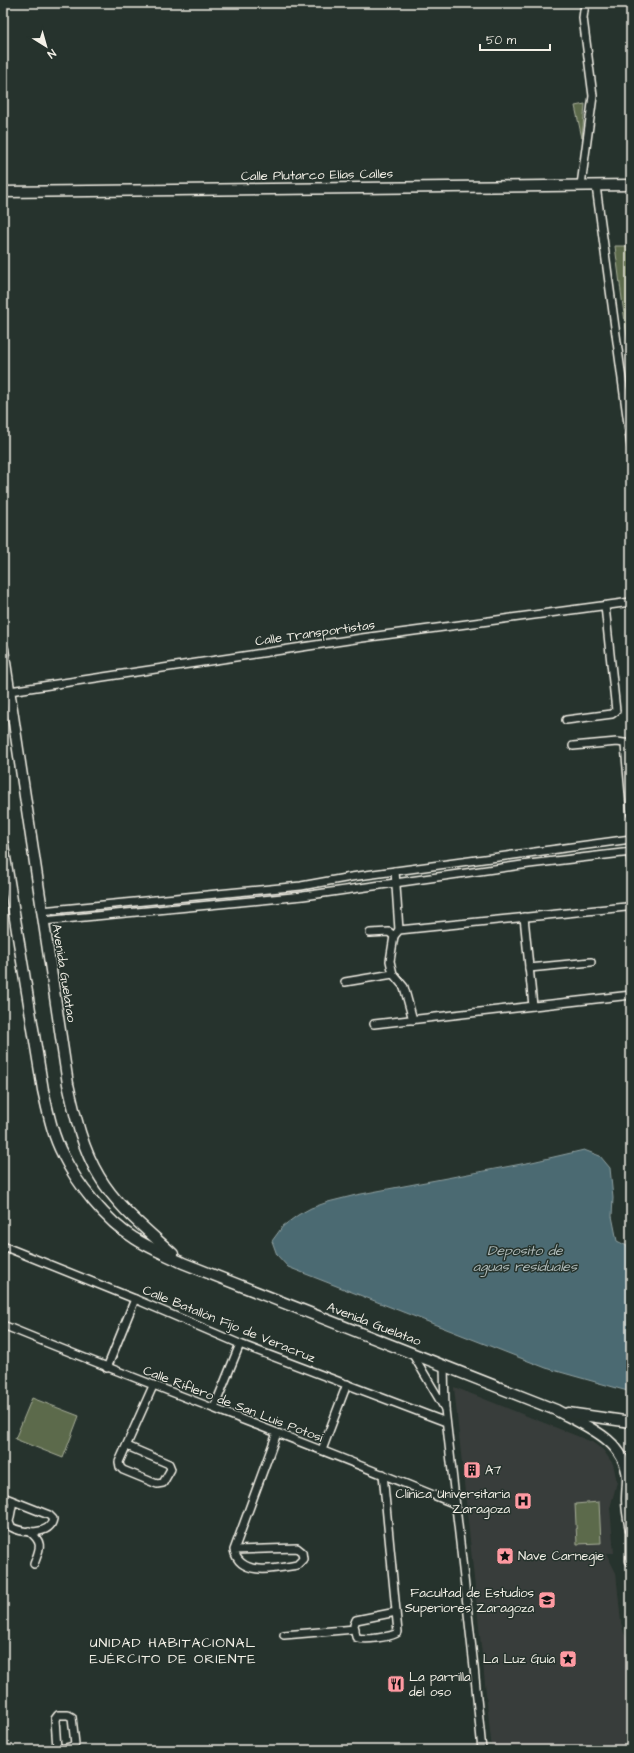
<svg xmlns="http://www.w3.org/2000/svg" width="634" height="1753" viewBox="0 0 634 1753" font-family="'Architects Daughter',sans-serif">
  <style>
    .built { fill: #393e3b }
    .green { fill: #5c6b4c; stroke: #a8ae9a }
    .water { fill: #4b6a72; stroke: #8fa0a1 }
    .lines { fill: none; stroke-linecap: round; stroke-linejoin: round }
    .street-casing { stroke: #f4f1e8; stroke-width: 10 }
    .secondary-casing { stroke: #f4f1e8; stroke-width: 13 }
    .street { stroke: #26332d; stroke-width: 7 }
    .secondary { stroke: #26332d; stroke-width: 10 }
    .labels { text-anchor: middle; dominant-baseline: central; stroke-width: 3; stroke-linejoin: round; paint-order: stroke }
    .street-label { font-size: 13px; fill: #f4f1e8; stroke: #26332d }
    .poi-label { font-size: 13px; fill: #f4f1e8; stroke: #26332d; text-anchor: start }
    .water-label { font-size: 14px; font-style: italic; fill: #b0bbb9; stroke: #26332d }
    .neighbourhood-label { font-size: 14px; letter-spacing: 1px; fill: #f4f1e8; stroke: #26332d }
  </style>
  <rect width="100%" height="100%" fill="#26332d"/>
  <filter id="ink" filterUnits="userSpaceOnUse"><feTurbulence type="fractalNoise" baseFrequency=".025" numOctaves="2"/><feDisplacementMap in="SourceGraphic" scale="8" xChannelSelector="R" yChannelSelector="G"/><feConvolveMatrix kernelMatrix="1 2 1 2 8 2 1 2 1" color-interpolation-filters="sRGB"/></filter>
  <g filter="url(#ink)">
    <polygon class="built" points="454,1387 592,1442 603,1450 613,1464 617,1482 610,1508 614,1553 606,1553 616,1573 621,1623 624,1633 631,1646 631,1750 492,1750"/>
    <g class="green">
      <polygon points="585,104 582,138 575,106"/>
      <polygon points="615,246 631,246 631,367"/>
      <polygon points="32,1398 79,1416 63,1458 15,1439"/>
      <polygon points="599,1502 601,1543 577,1544 575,1504"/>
    </g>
    <polygon class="water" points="584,1150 600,1156 610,1168 613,1198 612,1216 617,1241 629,1247 631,1244 631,1392 546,1368 288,1267 277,1255 272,1241 283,1226 298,1215 311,1208 328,1202 356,1195 532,1162"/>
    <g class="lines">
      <defs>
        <g id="street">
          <polyline points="581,185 593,96 583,18 585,3"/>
          <polyline points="596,186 631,446"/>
          <polyline points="3,692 362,638 631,602"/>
          <polyline points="566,720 612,714 616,711 605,606"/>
          <polyline points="625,745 631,814"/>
          <polyline points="573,746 617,742 631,744"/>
          <polyline points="630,852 631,862"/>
          <polyline points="395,871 399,930"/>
          <polyline points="41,911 301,886 351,877 631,839"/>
          <polyline points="524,917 533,1006"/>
          <polyline points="43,921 303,896 529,864 631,852"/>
          <polyline points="370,933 389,932 394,936 399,930 626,907 631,905"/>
          <polyline points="529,968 591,962"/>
          <polyline points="393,974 390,961 394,936"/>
          <polyline points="345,982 393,974 404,987 413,1020"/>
          <polyline points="374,1024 631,995"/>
          <polyline points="3,1246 135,1299 240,1344 446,1422"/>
          <path d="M3 1325C153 1387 306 1442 455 1504"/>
          <polyline points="412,1353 445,1409"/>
          <polyline points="444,1365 445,1409 474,1667 482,1750"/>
          <polyline points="107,1368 135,1299"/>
          <polyline points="214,1408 240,1344"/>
          <polyline points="127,1446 169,1464 171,1469 163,1483 157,1484 123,1470 120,1467 119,1462 153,1386"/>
          <polyline points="322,1450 347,1384"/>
          <path d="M383 1474 398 1632C394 1637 362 1641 356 1637L354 1625 356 1620 396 1612"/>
          <path d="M3 1497 49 1515 53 1519C50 1536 22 1533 11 1527L9 1522 13 1501"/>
          <path d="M29 1531C44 1543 40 1548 34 1564"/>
          <path d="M234 1550 297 1548 302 1552 303 1559 297 1565C278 1568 240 1578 234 1550L277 1433"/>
          <polyline points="284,1635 355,1629"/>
          <path d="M45 1750C53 1749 69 1750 75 1744L72 1717 68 1715H58L55 1719 57 1749"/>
        </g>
        <g id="secondary">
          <polyline points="3,192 631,185"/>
          <path d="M3 649 68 1084C75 1115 82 1148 99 1176 117 1207 147 1230 173 1254"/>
          <path d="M3 845 43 1090C48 1112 52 1134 63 1155 77 1184 106 1221 134 1238 149 1248 167 1255 183 1263L556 1410C586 1426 625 1440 628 1478 628 1485 627 1493 627 1500 627 1510 629 1520 631 1530"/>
          <polyline points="568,1413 631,1422"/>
          <polyline points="631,1528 631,1561"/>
        </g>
      </defs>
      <use href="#street" class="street-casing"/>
      <use href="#secondary" class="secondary-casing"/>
      <use href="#street" class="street"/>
      <use href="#secondary" class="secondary"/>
    </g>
  </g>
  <defs>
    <symbol id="building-square" viewBox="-11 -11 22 22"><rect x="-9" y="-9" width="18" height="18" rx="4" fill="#ff9aa2" stroke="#26332d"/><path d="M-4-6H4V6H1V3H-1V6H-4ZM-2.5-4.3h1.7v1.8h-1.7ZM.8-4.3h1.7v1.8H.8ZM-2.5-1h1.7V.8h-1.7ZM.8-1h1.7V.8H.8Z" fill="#111"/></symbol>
    <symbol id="hospital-square" viewBox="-11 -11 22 22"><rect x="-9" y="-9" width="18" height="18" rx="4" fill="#ff9aa2" stroke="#26332d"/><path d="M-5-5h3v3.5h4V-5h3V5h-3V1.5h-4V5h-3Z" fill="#111"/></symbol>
    <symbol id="sight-square" viewBox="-11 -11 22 22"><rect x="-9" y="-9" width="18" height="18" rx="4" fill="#ff9aa2" stroke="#26332d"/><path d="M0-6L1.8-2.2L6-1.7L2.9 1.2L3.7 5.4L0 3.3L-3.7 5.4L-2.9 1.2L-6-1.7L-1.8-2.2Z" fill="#111"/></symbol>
    <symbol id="university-square" viewBox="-11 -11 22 22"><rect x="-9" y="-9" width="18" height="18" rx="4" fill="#ff9aa2" stroke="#26332d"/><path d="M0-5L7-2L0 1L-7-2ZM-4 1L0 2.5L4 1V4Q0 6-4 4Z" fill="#111"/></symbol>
    <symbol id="restaurant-square" viewBox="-11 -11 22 22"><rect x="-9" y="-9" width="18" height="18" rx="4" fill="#ff9aa2" stroke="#26332d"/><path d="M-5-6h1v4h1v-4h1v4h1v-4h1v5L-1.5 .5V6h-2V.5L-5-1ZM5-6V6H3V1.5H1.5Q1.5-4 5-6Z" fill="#111"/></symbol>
  </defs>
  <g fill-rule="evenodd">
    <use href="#building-square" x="462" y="1460" width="20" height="20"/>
    <use href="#hospital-square" x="513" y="1491" width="20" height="20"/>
    <use href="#sight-square" x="495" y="1546" width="20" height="20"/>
    <use href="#university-square" x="537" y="1590" width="20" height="20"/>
    <use href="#sight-square" x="558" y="1649" width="20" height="20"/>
    <use href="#restaurant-square" x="386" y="1674" width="20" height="20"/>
  </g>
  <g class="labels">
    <g class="street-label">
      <text transform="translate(317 175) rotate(-1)">Calle Plutarco Elías Calles</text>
      <text transform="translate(315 633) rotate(-8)">Calle Transportistas</text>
      <text transform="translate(64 973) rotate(81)">Avenida Guelatao</text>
      <text transform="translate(229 1324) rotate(22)">Calle Batallón Fijo de Veracruz</text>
      <text transform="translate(374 1324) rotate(21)">Avenida Guelatao</text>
      <text transform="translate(233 1404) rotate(21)">Calle Riflero de San Luis Potosí</text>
    </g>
    <g class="poi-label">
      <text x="485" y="1470">A7</text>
      <text x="510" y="1494" text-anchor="end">Clínica Universitaria<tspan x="510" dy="15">Zaragoza</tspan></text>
      <text x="518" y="1556">Nave Carnegie</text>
      <text x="534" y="1593" text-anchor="end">Facultad de Estudios<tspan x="534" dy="15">Superiores Zaragoza</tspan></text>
      <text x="555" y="1659" text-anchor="end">La Luz Guía</text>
      <text x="409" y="1677">La parrilla<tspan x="409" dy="15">del oso</tspan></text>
    </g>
    <g class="water-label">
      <text x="525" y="1251">Deposito de<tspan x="525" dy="16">aguas residuales</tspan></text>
    </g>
    <g class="neighbourhood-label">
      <text x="173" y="1643">UNIDAD HABITACIONAL<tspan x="173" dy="16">EJÉRCITO DE ORIENTE</tspan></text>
    </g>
  </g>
  <rect width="634" height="1753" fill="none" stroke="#26332d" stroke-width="16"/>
  <rect x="8" y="8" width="618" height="1737" fill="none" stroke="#f4f1e8" stroke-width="1.5" filter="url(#ink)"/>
  <g transform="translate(46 46) rotate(143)" stroke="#26332d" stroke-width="3" paint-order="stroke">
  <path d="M0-3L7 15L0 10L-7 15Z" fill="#f4f1e8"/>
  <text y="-6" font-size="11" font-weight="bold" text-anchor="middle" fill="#f4f1e8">N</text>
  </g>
  <path d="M480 44v6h70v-6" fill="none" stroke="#f4f1e8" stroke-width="2"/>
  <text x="486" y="44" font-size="12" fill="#f4f1e8" stroke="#26332d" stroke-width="3" paint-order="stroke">50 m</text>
</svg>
